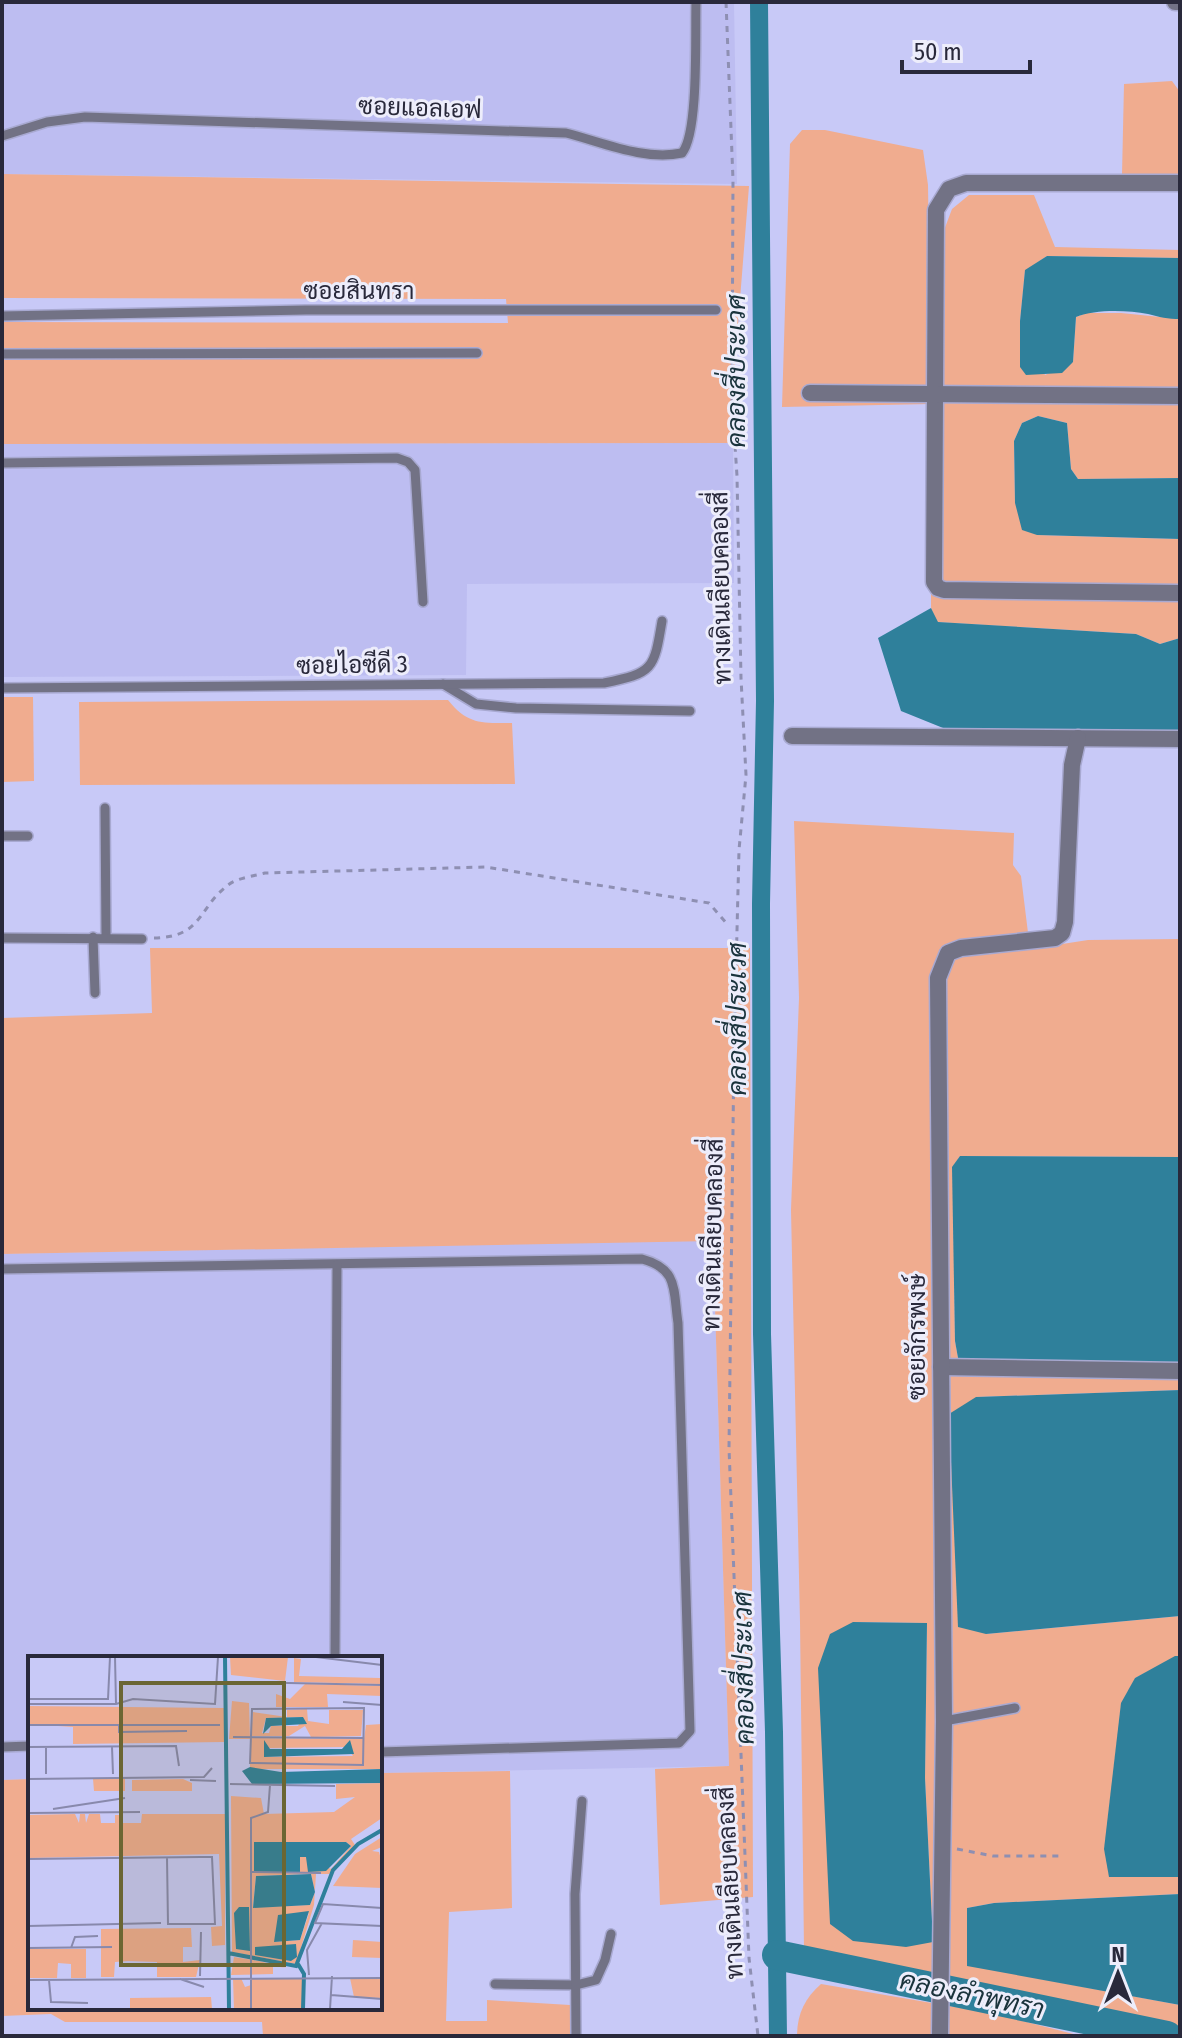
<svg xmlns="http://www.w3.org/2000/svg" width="1182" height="2038" viewBox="0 0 1182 2038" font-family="'Fira Sans Condensed',Sarabun,sans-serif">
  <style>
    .built { fill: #bdbdf1 }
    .green { fill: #f0ac8f; fill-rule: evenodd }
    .water { fill: #2f809b }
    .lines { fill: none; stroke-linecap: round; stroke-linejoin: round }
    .canal { stroke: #2f809b; stroke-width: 18 }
    .river { stroke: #2f809b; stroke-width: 30 }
    .service-casing { stroke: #a8a9d1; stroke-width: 12 }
    .minor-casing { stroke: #a8a9d1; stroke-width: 19 }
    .path { stroke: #8e8fb2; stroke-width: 3; stroke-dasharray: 6 6; stroke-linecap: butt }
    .service { stroke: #727285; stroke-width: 9 }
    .minor { stroke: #727285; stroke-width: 16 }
    .labels { text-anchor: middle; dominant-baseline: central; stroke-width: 6; stroke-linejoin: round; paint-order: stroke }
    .street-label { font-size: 24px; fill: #29293b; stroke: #ededfb }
    .water-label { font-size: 26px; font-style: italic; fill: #1a333c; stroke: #ededfb }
    .inset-river { fill: none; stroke: #2f809b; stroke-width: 4 }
    .inset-road { fill: none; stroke: #8889ac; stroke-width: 2 }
    .view { fill: #6b6633; fill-opacity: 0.15; stroke: #6b6633; stroke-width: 4 }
    .inset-edge { fill: none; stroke: #29293b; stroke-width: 4 }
  </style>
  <rect width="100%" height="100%" fill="#c8c9f7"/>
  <g class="built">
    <polygon points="2,2 734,2 737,184 2,174"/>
    <polygon points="733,443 734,583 467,584 466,675 2,677 2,444"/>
    <polygon points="713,1240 729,1766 380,1773 380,1658 30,1658 30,1779 2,1780 2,1254"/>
  </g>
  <g class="green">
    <polygon points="1172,81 1180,92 1180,174 1122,175 1124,84"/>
    <polygon points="802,130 825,130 923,150 928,185 931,403 1180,405 1180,478 1078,479 1071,469 1067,423 1038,416 1022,423 1014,441 1015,503 1037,535 1180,539 1180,638 1160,644 1136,634 937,622 931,608 931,404 782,407 790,144"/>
    <polygon points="2,174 749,186 732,400 744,428 733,443 2,444 2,322 508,323 506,299 2,298"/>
    <polygon points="969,195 1034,195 1055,247 1180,250 1180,258 1047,256 1025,271 1020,321 1045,375 1073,362 1076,317 1087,313 1121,313 1180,319 1180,387 1077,389 942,385 940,241 952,209"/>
    <polygon points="2,697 33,697 34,781 2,782"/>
    <path d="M448 700C468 725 482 723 512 723L515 784 80 785 79 702Z"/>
    <path d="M794 821 1014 833 1013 865 1021 876 1030 949 1088 940 1180 939V1157L960 1156 953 1167 955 1341 960 1369H1180V1390L976 1397 986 1634 1180 1616V1656L1135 1678 1109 1877H1180V1894L994 1903 967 1908V1965L1180 2005V2027L804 1950 800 1622 791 1210 799 998ZM853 1622 927 1623 925 1778 933 1942Z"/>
    <polygon points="150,948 750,948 753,1897 660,1905 655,1769 729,1766 713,1241 2,1254 2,1018 152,1013"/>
    <polygon points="510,1771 512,1908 449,1912 446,2021 487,2021 487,2000 570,2005 570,2036 263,2036 262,2022 65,2022 51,2014 2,2016 2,1780 30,1779 30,2008 380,2008 380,1773"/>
    <path d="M821 1984 996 2014 1081 2036H797C797 2014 805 1998 821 1984Z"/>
  </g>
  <g class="water">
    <path d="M1047 256 1180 258V319C1168 319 1159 317 1148 314 1127 310 1095 309 1076 317L1073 362 1062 373 1026 375 1020 367V321L1025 270Z"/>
    <polygon points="1038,416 1067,423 1071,469 1078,479 1180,478 1180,539 1037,535 1022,530 1015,503 1014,441 1022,423"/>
    <polygon points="931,608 938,622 1136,634 1160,644 1180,638 1180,731 948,730 901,711 878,638"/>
    <polygon points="960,1156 1180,1157 1180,1369 960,1369 955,1341 952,1167"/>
    <polygon points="1180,1390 1180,1616 986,1634 958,1627 949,1414 976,1397"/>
    <polygon points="853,1622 927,1623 925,1778 933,1942 906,1947 853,1941 830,1924 818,1668 830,1634"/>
    <polygon points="1175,1656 1180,1656 1180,1877 1109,1877 1104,1849 1121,1703 1135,1678"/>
    <polygon points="1180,1894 1180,2005 967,1966 967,1908 994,1903"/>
  </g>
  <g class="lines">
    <polyline class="canal" points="759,2 765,701 761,904 762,1334 774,1732 778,2036"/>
    <polyline class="river" points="777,1955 1167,2036"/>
    <defs>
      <g id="service">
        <path d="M2 136 47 122 85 117 566 133C602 142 644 161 682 153 699 133 695 33 696 2"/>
        <polyline points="2,316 306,310 716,310"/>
        <polyline points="2,354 477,353"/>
        <polyline points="2,463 397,458 408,462 415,470 423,602"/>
        <polyline points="443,684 476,704 516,708 690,711"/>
        <path d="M2 688 604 683C653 673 654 670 662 621"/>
        <polyline points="105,808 106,937"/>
        <polyline points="2,836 28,836"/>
        <polyline points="93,937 95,993"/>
        <polyline points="2,938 142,939"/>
        <path d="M2 1269 642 1259C679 1269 673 1290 678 1323L690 1731 679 1743 380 1752"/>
        <polyline points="335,1658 337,1265"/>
        <polyline points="944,1721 1015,1708"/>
        <polyline points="2,1747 30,1746"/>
        <polyline points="495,1984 576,1985 596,1980 605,1960 611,1934"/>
        <polyline points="576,2036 575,1894 582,1801"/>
      </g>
      <g id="minor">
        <polyline points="1175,2 1180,2"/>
        <polyline points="1180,183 966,183 949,189 936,210 934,582 938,588 944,590 1180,593"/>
        <polyline points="810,393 1180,396"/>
        <polyline points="792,736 1180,739"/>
        <polyline points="941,1367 1180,1371"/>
        <polyline points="940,2036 944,1721 938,978 948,953 961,948 1055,938 1062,933 1065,922 1072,765 1078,738"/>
      </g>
    </defs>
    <use href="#service" class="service-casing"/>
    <use href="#minor" class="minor-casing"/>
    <g class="path">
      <polyline points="726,2 733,180 732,400 737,476 741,678 746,775 739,850 734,1051 729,1448 749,1958 758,2036"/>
      <path d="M154 938C203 937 197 909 228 885 237 878 254 876 265 873L486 867 709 903 728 925"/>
      <polyline points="957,1849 993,1856 1060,1856"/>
    </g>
    <use href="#service" class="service"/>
    <use href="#minor" class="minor"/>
  </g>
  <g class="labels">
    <g class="street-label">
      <text transform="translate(420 108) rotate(2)">ซอยแอลเอฟ</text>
      <text x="359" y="291">ซอยสินทรา</text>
      <text transform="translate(721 588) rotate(-91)">ทางเดินเลียบคลองสี่</text>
      <text transform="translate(352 665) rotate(-1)">ซอยไอซีดี 3</text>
      <text transform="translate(713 1235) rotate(-89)">ทางเดินเลียบคลองสี่</text>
      <text transform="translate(917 1337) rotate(-90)">ซอยจักรพงษ์</text>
      <text transform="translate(730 1883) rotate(-93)">ทางเดินเลียบคลองสี่</text>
    </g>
    <g class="water-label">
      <text transform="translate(736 371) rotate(-90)">คลองสี่ประเวศ</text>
      <text transform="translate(737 1019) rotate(-90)">คลองสี่ประเวศ</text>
      <text transform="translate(744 1668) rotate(-91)">คลองสี่ประเวศ</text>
      <text transform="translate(972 1995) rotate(12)">คลองลำพุทรา</text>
    </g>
  </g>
  <g transform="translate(28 1656)">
    <rect width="354" height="354" fill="#c8c9f7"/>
    <path d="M202 1H260L257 25 203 19ZM266 2 273 3 271 20 352 22 353 28 266 26ZM277 28 354 30V40L299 38 300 51H248V38L262 43ZM204 45 221 47 222 82 336 83 338 69 354 68V113H222V83H201ZM319 91 325 100 236 101 241 92ZM0 50 196 52V86L45 88V71L0 68ZM279 53 280 65 301 68V54H335L333 80 283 81 277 70 261 80H223L225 56 259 61V54ZM275 61 270 70H243L241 77H234L238 62ZM65 123H97V135H66ZM155 123 164 127V135H104V124ZM354 127V162L323 183 327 189 301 218H288L286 249 268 308 204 296 203 140 233 142 236 158 306 156 327 141 308 143V128ZM226 186H318L323 190 303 213 279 201ZM283 218 287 236 282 249 225 251 228 220ZM281 257 272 284 246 286ZM47 158 51 167 52 158H57L58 167 61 158H72L73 167H87V159H93L94 167H113L114 158H197V289L184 290 183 271 194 270 191 198 0 202V159ZM354 181V191L344 195 351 196 354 207V232L305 230 327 198ZM163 272 164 291H155V306L172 304 168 321H129V306L100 305 87 306 86 321H73V273ZM325 284 354 286V302L324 301ZM0 293H58V322H43V308L30 307 29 322H0ZM206 301 231 305 259 312 245 310V318L203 319ZM213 322 217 331 223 329V322H275L274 353H206L205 323ZM322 322 354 323V353L353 342 326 341ZM183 341 184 353H102V342Z" fill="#f0ac8f" fill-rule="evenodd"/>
    <path d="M238 62 275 61 279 68 243 70 235 78ZM236 84 242 93H314L322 84 326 98 236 101ZM222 111 253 116 354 113V127L224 128 214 115ZM318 186 323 190 298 215 280 216 278 201H272V216H226V186ZM283 218 287 236 282 249 225 252 228 220ZM211 251H221L222 295 208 293 206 257ZM281 255 272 284 246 286 250 259ZM268 288 269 301 263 305 227 299V291Z" fill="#2f809b"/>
    <path class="inset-river" d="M197 1 201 353M200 297 268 310 305 214 330 188 354 174M270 308 276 318 275 353"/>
    <path class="inset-road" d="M87 1 88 48M288 1 354 9M212 26 354 29M0 43H80L82 1M315 46 354 49M0 48H88L105 43 187 48 190 1M336 52 335 109 222 107 224 53ZM0 69H192M91 70V76L159 75M205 81 336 82M0 91 148 90 151 110M18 91V118M84 91 85 118M0 123 176 121 184 112M162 124 188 125M202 128 307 130M25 153 97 142M0 157 112 156M0 203 172 201H184L187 268H140L139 202M223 216 293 217M354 252 295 248 287 267 354 270M0 270 133 267M0 292 84 291M43 292 47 281 70 280M281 319 279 294 294 267M172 320 173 276M152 323 176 331M0 324 354 322M21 324 23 346 60 347M303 339 354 343M223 353V162L240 156 242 129M302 353 304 320"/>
    <path class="view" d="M93 27H256V309H93Z"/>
    <rect width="354" height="354" class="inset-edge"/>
  </g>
  <rect width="1182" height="2038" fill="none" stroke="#29293b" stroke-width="8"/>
  <g transform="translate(1118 1974)" stroke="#ededfb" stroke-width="6" paint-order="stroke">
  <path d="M0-6L14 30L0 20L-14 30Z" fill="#29293b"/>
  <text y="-12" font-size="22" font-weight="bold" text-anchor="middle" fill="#29293b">N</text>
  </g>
  <path d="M902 60v12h128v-12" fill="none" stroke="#29293b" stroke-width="4"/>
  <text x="914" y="60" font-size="24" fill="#29293b" stroke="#ededfb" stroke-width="6" paint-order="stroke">50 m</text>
</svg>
